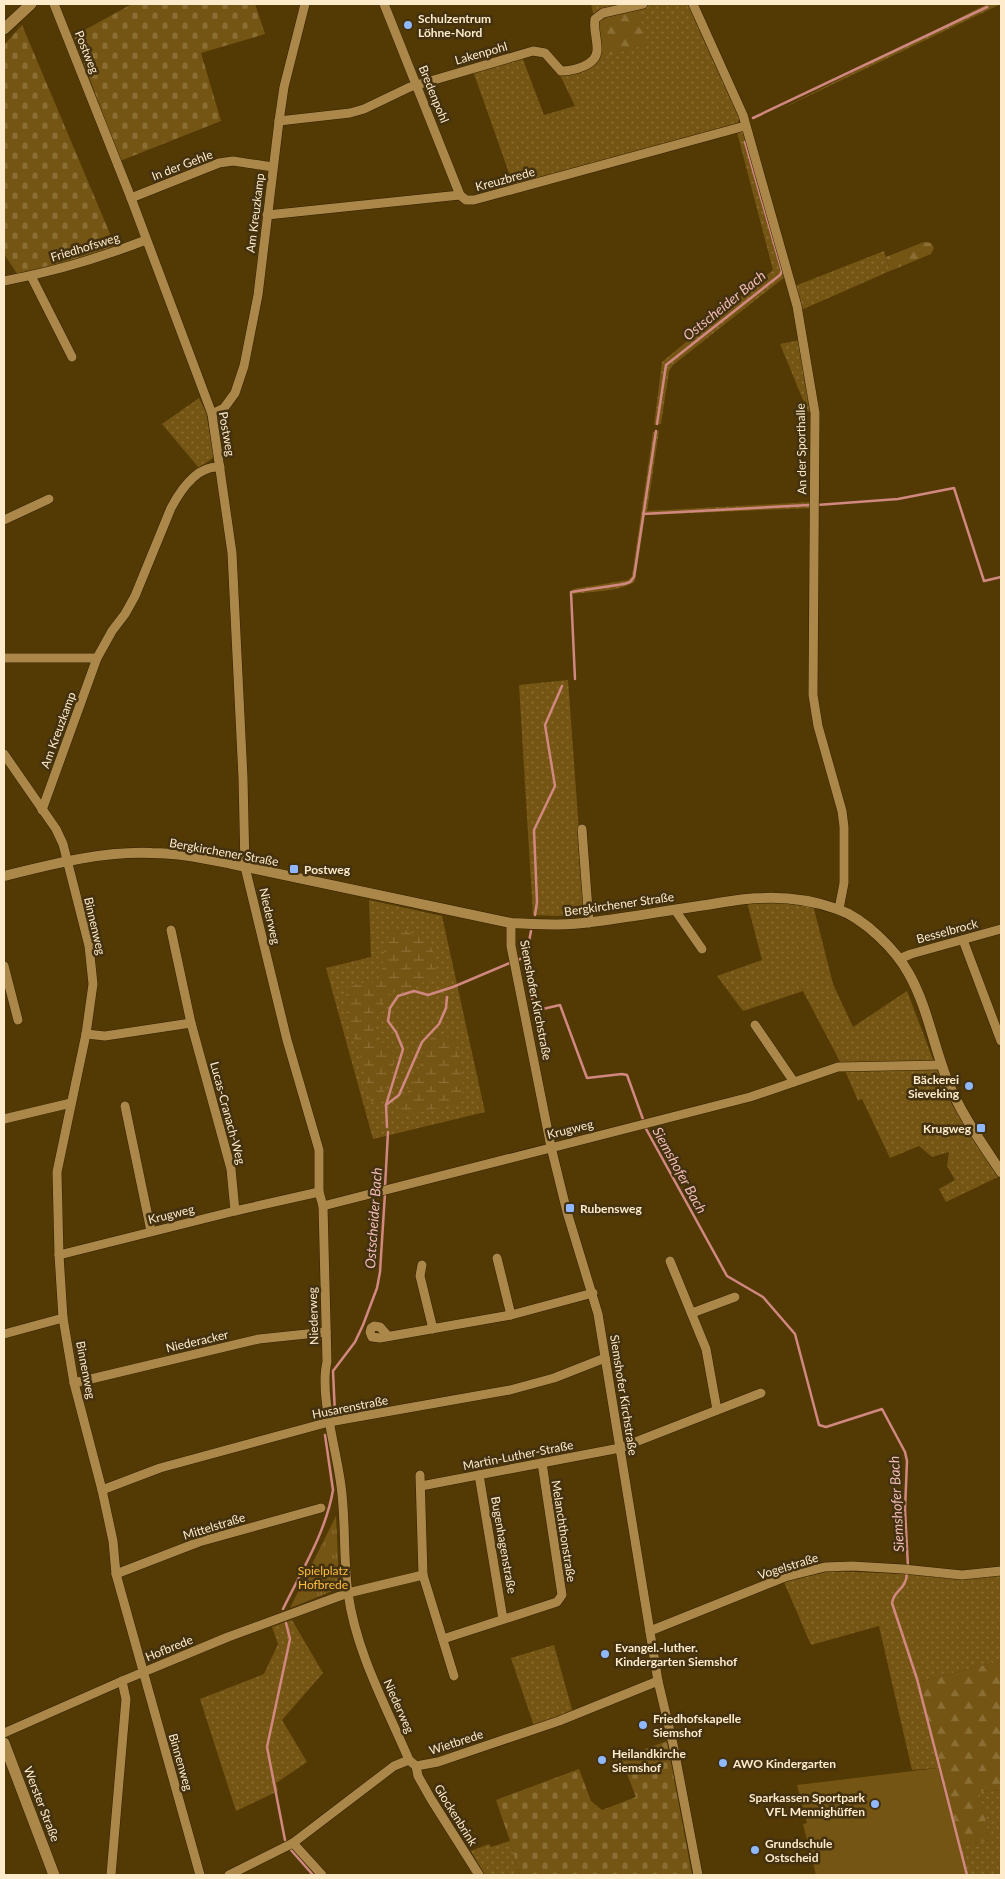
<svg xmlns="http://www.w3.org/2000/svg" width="1005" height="1879" viewBox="0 0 1005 1879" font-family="Lato,sans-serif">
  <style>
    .grass { fill: url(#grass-dots) }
    .forest { fill: url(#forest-firs) }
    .wetland { fill: url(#wetland-marsh) }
    .cemetery { fill: url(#cemetery-stones) }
    .park { fill: url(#park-tufts) }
    .pitch { fill: #755513 }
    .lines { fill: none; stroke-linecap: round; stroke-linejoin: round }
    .stream { stroke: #d18880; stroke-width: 2.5 }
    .minor-casing { stroke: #332201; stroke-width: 10 }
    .tertiary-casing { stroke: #332201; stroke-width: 11 }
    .secondary-casing { stroke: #332201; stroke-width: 12 }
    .minor { stroke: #ab884a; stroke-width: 9 }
    .tertiary { stroke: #ab884a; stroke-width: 10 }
    .secondary { stroke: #ab884a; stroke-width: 11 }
    .poi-dot { fill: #8fb8fd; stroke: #433110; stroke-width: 2 }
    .labels { text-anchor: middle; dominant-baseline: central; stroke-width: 5; stroke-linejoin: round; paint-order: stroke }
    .poi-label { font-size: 12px; font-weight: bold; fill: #fdebcc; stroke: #433110; text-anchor: start }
    .street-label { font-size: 12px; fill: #fdebcc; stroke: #433110 }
    .park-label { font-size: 12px; fill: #fdbe3f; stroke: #433110 }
    .water-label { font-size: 14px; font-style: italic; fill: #f1bcba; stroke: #433110 }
  </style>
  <defs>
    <pattern id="grass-dots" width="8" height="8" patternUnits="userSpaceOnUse" patternTransform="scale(1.25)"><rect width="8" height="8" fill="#755513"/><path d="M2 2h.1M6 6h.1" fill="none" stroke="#8a6e34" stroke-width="1.8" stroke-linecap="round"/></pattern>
    <pattern id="forest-firs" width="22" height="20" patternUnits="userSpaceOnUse" patternTransform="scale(1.25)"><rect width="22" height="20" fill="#755513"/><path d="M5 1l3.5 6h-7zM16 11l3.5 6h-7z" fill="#8a6e34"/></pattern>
    <pattern id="wetland-marsh" width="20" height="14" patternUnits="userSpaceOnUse" patternTransform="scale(1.25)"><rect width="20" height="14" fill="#755513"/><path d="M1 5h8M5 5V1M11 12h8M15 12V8" fill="none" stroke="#8a6e34"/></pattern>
    <pattern id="cemetery-stones" width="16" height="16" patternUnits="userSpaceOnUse" patternTransform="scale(1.25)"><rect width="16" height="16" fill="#755513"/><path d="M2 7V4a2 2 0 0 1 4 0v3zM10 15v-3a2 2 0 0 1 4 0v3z" fill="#8a6e34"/></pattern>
    <pattern id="park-tufts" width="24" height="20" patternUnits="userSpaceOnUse" patternTransform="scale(1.25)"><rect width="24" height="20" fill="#755513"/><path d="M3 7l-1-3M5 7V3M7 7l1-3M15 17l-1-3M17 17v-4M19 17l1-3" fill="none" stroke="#8a6e34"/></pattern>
  </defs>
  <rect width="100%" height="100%" fill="#533a05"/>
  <g class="grass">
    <polygon points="591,4 690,4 740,116 737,126 514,187 473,71 522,57 544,115 575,106 559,73 591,64 596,25"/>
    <polygon points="987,4 1001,4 779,110"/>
    <polygon points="744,131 786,276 673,365 669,371 661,424 654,425 662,362 773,270 737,132"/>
    <polygon points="884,251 890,271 801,310 795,286"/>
    <polygon points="800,340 812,411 808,412 780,344"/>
    <polygon points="199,398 206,412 214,457 199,468 162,424"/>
    <path d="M659 431 647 511 811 502 812 508 645 515 635 581C625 591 588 592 573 594V589L628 580 632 576 653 432Z"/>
    <polygon points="568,680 585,914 556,916 533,915 519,685"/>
    <polygon points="369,900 442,916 485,1112 373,1139 326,968 371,957"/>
    <polygon points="764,901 813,905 833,984 853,1027 907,991 937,1070 952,1104 998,1177 946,1202 939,1189 955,1180 947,1166 949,1152 932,1157 919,1146 890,1158 862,1099 858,1101 847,1075 803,991 743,1011 717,976 762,960 747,902"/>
    <polygon points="1001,1568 1001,1661 918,1682 938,1768 912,1770 879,1626 811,1645 784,1582 830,1571 904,1574 962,1572"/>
    <polygon points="292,1620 323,1673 282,1720 307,1762 276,1783 278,1791 236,1811 200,1699 264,1674 278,1644 272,1627"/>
    <polygon points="554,1645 573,1713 534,1726 511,1658"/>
    <polygon points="1001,1790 1001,1875 966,1875 958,1846 989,1840 979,1792"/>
    <polygon points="510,1841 519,1875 485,1875 471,1851 489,1844 491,1847"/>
  </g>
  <g class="forest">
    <polygon points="639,7 645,45 596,59 598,20 604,15"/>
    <polygon points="924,242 931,243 934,248 931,254 890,271 886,257"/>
    <polygon points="1001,1661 1001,1790 979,1792 990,1840 958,1846 918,1682"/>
  </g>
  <g class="wetland">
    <path d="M406 930C428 939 435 945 436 971 429 978 420 985 410 989 406 990 399 990 395 992 390 994 385 1002 382 1007 369 1026 377 1040 394 1053 397 1069 384 1085 382 1101L376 1104 370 1100 359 1052 349 1025 346 1010V988L360 983H371L378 979 382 969 385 944 391 931Z"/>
    <path d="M436 1035C441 1036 447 1036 451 1039 463 1048 463 1086 463 1100L448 1106 401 1116 398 1109C404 1097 414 1083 419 1070 424 1054 419 1045 436 1035Z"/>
  </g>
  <g class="cemetery">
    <polygon points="132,4 255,4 265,34 201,53 221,121 120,161 74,36"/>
    <polygon points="22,25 116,248 18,275 4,254 4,45"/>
    <polygon points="667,1741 692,1875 519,1875 510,1841 496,1800 579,1769 591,1801 602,1810 636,1797 621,1758"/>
  </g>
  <polygon class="park" points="336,1516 339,1582 335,1590 290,1608"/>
  <polygon class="pitch" points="938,1768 966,1875 816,1875 803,1824 807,1823 797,1785"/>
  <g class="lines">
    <g class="stream">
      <polyline points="753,118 987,7"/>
      <polyline points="657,424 666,365 780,275 782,271 745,142"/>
      <polyline points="817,505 898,499 954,488 984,581 1001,577"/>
      <polyline points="643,514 809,505"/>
      <polyline points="575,679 571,592 624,584 630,582 634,577 656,431"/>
      <polyline points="535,915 537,902 534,830 555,786 545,725 562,686"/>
      <polyline points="523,958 533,1003"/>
      <polyline points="517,960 526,957 531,931"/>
      <polyline points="534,1011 560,1005 587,1078 622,1074 627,1075 644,1122"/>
      <polyline points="386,1105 399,1095 422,1042 439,1024 446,1008 447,997"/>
      <polyline points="387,1127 386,1105 403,1049 396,1032 388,1021 390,1008 398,996 414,991 428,995 453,987 512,962"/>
      <polyline points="645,1127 727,1276 763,1297 795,1334 819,1425 826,1427 882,1409 905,1452 907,1461 905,1510 908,1567"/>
      <polyline points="385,1187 388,1132"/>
      <polyline points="335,1414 333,1371 355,1342 363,1325 377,1288 380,1272 385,1193"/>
      <path d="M907 1573C906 1591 894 1589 892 1603L917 1679 967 1875"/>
      <path d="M283 1609C301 1572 326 1532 333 1490L325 1435"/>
      <polyline points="285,1840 267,1747 290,1639 286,1623"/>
      <polyline points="291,1850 313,1875"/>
    </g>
    <defs>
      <g id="minor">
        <path d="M54 4 131 198 212 414 232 553 243 778 245 867 287 1040 319 1150V1192L323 1206 327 1362C319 1394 337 1452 341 1486 346 1521 343 1558 348 1593 356 1652 386 1706 409 1760L416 1766"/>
        <polyline points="384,4 460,195"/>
        <polyline points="693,4 743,115 797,306 815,413 813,695 818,726 842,811 844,827 844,883 839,909"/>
        <path d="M279 121 350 113 364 109 410 87 533 51 545 53 561 71C572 71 596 66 597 51 598 40 593 30 595 19L603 13 643 4"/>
        <polyline points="131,198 219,163 233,161 273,167"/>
        <polyline points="267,215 460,195 466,200 474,200 745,126"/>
        <polyline points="31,276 72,357"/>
        <path d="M4 281C52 272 100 258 146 240"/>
        <polyline points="212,414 224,408 235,393 244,366 258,295 279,121 284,87 305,4"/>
        <polyline points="4,520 49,499"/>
        <polyline points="4,658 97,658"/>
        <polyline points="4,754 56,829 63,844 89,946 93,984 86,1034 57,1172 59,1255 63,1318 74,1383 102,1490 113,1541 116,1574 200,1875"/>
        <path d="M42 810 97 658 112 631 125 614 135 596 171 508C181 489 197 465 220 467"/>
        <polyline points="582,829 589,923"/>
        <polyline points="675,910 702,949"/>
        <polyline points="511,923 511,946 551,1147 567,1212 598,1314 658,1681 673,1744 698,1875"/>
        <polyline points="171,930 191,1023 231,1169 235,1211"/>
        <polyline points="963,940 1001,1041"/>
        <polyline points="899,959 911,954 1001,929"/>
        <polyline points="4,966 18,1020"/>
        <polyline points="755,1025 794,1082"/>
        <polyline points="86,1034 105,1036 191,1023"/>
        <polyline points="125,1106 151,1231"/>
        <polyline points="4,1119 71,1103"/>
        <polyline points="323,1206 750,1097 838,1067 941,1065"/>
        <polyline points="59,1255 235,1211 319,1192"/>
        <polyline points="497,1258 511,1315"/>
        <polyline points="670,1261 706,1349 717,1410"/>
        <polyline points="422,1265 420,1276 433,1329"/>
        <polyline points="692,1313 735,1297"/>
        <polyline points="4,1334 63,1318"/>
        <polyline points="388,1336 380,1327 374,1326 371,1328 370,1332 372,1337 380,1338 511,1315 593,1293"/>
        <polyline points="74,1383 259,1339 326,1332"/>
        <polyline points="420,1475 423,1575 454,1676"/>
        <polyline points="479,1475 503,1619"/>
        <polyline points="421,1486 620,1448 761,1393"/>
        <polyline points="102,1490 160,1468 329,1422 510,1390 554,1378 605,1358"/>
        <polyline points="116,1574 199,1542 321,1508"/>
        <polyline points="650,1631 785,1577 825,1567 852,1566 903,1569 962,1575 1001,1571"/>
        <polyline points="443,1639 557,1602 562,1595 542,1463"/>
        <polyline points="4,1733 122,1681 228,1637 348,1593 423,1575"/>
        <polyline points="416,1766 438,1762 559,1721 658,1681"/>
        <polyline points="416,1766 418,1776 431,1799 479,1875"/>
        <polyline points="293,1843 322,1875"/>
        <polyline points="111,1875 126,1699 122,1681"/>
        <polyline points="229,1875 293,1843 394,1766 409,1760"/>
      </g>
      <path id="tertiary" d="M4 876C52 864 102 851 152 853 179 853 206 859 232 864L511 923C538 924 564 926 591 922 627 918 663 911 699 906 720 903 742 898 763 898 787 897 814 901 837 909 864 918 896 950 909 974 927 1006 933 1043 946 1077 959 1111 981 1142 1001 1172"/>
      <g id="secondary">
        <polyline points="4,29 31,4"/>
        <polyline points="4,1743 54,1875"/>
      </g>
    </defs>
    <use href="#minor" class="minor-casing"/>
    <use href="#tertiary" class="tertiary-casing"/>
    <use href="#secondary" class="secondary-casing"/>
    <use href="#minor" class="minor"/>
    <use href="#tertiary" class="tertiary"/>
    <use href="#secondary" class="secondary"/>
  </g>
  <g class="poi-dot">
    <circle cx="408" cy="25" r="5"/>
    <rect x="289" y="864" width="10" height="10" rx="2.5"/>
    <circle cx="969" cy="1086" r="5"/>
    <rect x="976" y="1123" width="10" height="10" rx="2.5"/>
    <rect x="565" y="1203" width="10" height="10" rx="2.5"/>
    <circle cx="605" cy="1654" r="5"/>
    <circle cx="643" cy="1725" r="5"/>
    <circle cx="602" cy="1760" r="5"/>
    <circle cx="723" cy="1763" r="5"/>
    <circle cx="875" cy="1804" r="5"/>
    <circle cx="755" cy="1850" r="5"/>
  </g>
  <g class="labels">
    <g class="poi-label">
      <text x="418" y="18">Schulzentrum<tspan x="418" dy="14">Löhne-Nord</tspan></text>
      <text x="304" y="869">Postweg</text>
      <text x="959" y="1079" text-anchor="end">Bäckerei<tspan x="959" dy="14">Sieveking</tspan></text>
      <text x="971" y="1128" text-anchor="end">Krugweg</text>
      <text x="580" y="1208">Rubensweg</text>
      <text x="615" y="1647">Evangel.-luther.<tspan x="615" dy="14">Kindergarten Siemshof</tspan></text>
      <text x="653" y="1718">Friedhofskapelle<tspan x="653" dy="14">Siemshof</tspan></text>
      <text x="612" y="1753">Heilandkirche<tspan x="612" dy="14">Siemshof</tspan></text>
      <text x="733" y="1763">AWO Kindergarten</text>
      <text x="865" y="1797" text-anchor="end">Sparkassen Sportpark<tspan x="865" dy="14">VFL Mennighüffen</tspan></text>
      <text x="765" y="1843">Grundschule<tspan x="765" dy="14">Ostscheid</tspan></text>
    </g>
    <g class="street-label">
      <text transform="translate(87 52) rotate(68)">Postweg</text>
      <text transform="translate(481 53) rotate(-16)">Lakenpohl</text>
      <text transform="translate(434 94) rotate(68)">Bredenpohl</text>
      <text transform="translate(182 165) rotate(-21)">In der Gehle</text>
      <text transform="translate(505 179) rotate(-15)">Kreuzbrede</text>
      <text transform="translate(255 213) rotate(-83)">Am Kreuzkamp</text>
      <text transform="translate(85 247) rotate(-17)">Friedhofsweg</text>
      <text transform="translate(227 434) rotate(80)">Postweg</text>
      <text transform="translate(801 449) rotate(-91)">An der Sporthalle</text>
      <text transform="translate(58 730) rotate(-70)">Am Kreuzkamp</text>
      <text transform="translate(224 852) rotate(10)">Bergkirchener Straße</text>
      <text transform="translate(619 904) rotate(-8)">Bergkirchener Straße</text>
      <text transform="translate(270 916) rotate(77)">Niederweg</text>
      <text transform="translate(95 926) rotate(77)">Binnenweg</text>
      <text transform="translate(947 931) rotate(-15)">Besselbrock</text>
      <text transform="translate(536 1000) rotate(79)">Siemshofer Kirchstraße</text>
      <text transform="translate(228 1113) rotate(75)">Lucas-Cranach-Weg</text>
      <text transform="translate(570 1129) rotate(-14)">Krugweg</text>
      <text transform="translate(171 1214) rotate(-14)">Krugweg</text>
      <text transform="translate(313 1316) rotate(-92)">Niederweg</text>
      <text transform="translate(197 1341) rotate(-13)">Niederacker</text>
      <text transform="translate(86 1370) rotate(79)">Binnenweg</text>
      <text transform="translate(624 1395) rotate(81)">Siemshofer Kirchstraße</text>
      <text transform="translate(350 1407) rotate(-11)">Husarenstraße</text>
      <text transform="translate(518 1455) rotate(-11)">Martin-Luther-Straße</text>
      <text transform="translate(214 1526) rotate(-17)">Mittelstraße</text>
      <text transform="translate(564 1531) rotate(81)">Melanchthonstraße</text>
      <text transform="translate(504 1545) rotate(80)">Bugenhagenstraße</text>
      <text transform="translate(788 1566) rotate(-17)">Vogelstraße</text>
      <text transform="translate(169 1648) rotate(-22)">Hofbrede</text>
      <text transform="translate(399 1706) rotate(66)">Niederweg</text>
      <text transform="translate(456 1742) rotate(-18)">Wietbrede</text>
      <text transform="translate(181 1762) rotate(74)">Binnenweg</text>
      <text transform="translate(42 1804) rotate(69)">Werster Straße</text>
      <text transform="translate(456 1815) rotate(58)">Glockenbrink</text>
    </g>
    <g class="park-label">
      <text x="323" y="1570">Spielplatz<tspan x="323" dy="14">Hofbrede</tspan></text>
    </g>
    <g class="water-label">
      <text transform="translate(724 305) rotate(-39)">Ostscheider Bach</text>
      <text transform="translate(680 1170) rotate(61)">Siemshofer Bach</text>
      <text transform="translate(373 1218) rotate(-86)">Ostscheider Bach</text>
      <text transform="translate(896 1504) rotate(-93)">Siemshofer Bach</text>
    </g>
  </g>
  <rect width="1005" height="1879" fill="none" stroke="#fdebcc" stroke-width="10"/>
</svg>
